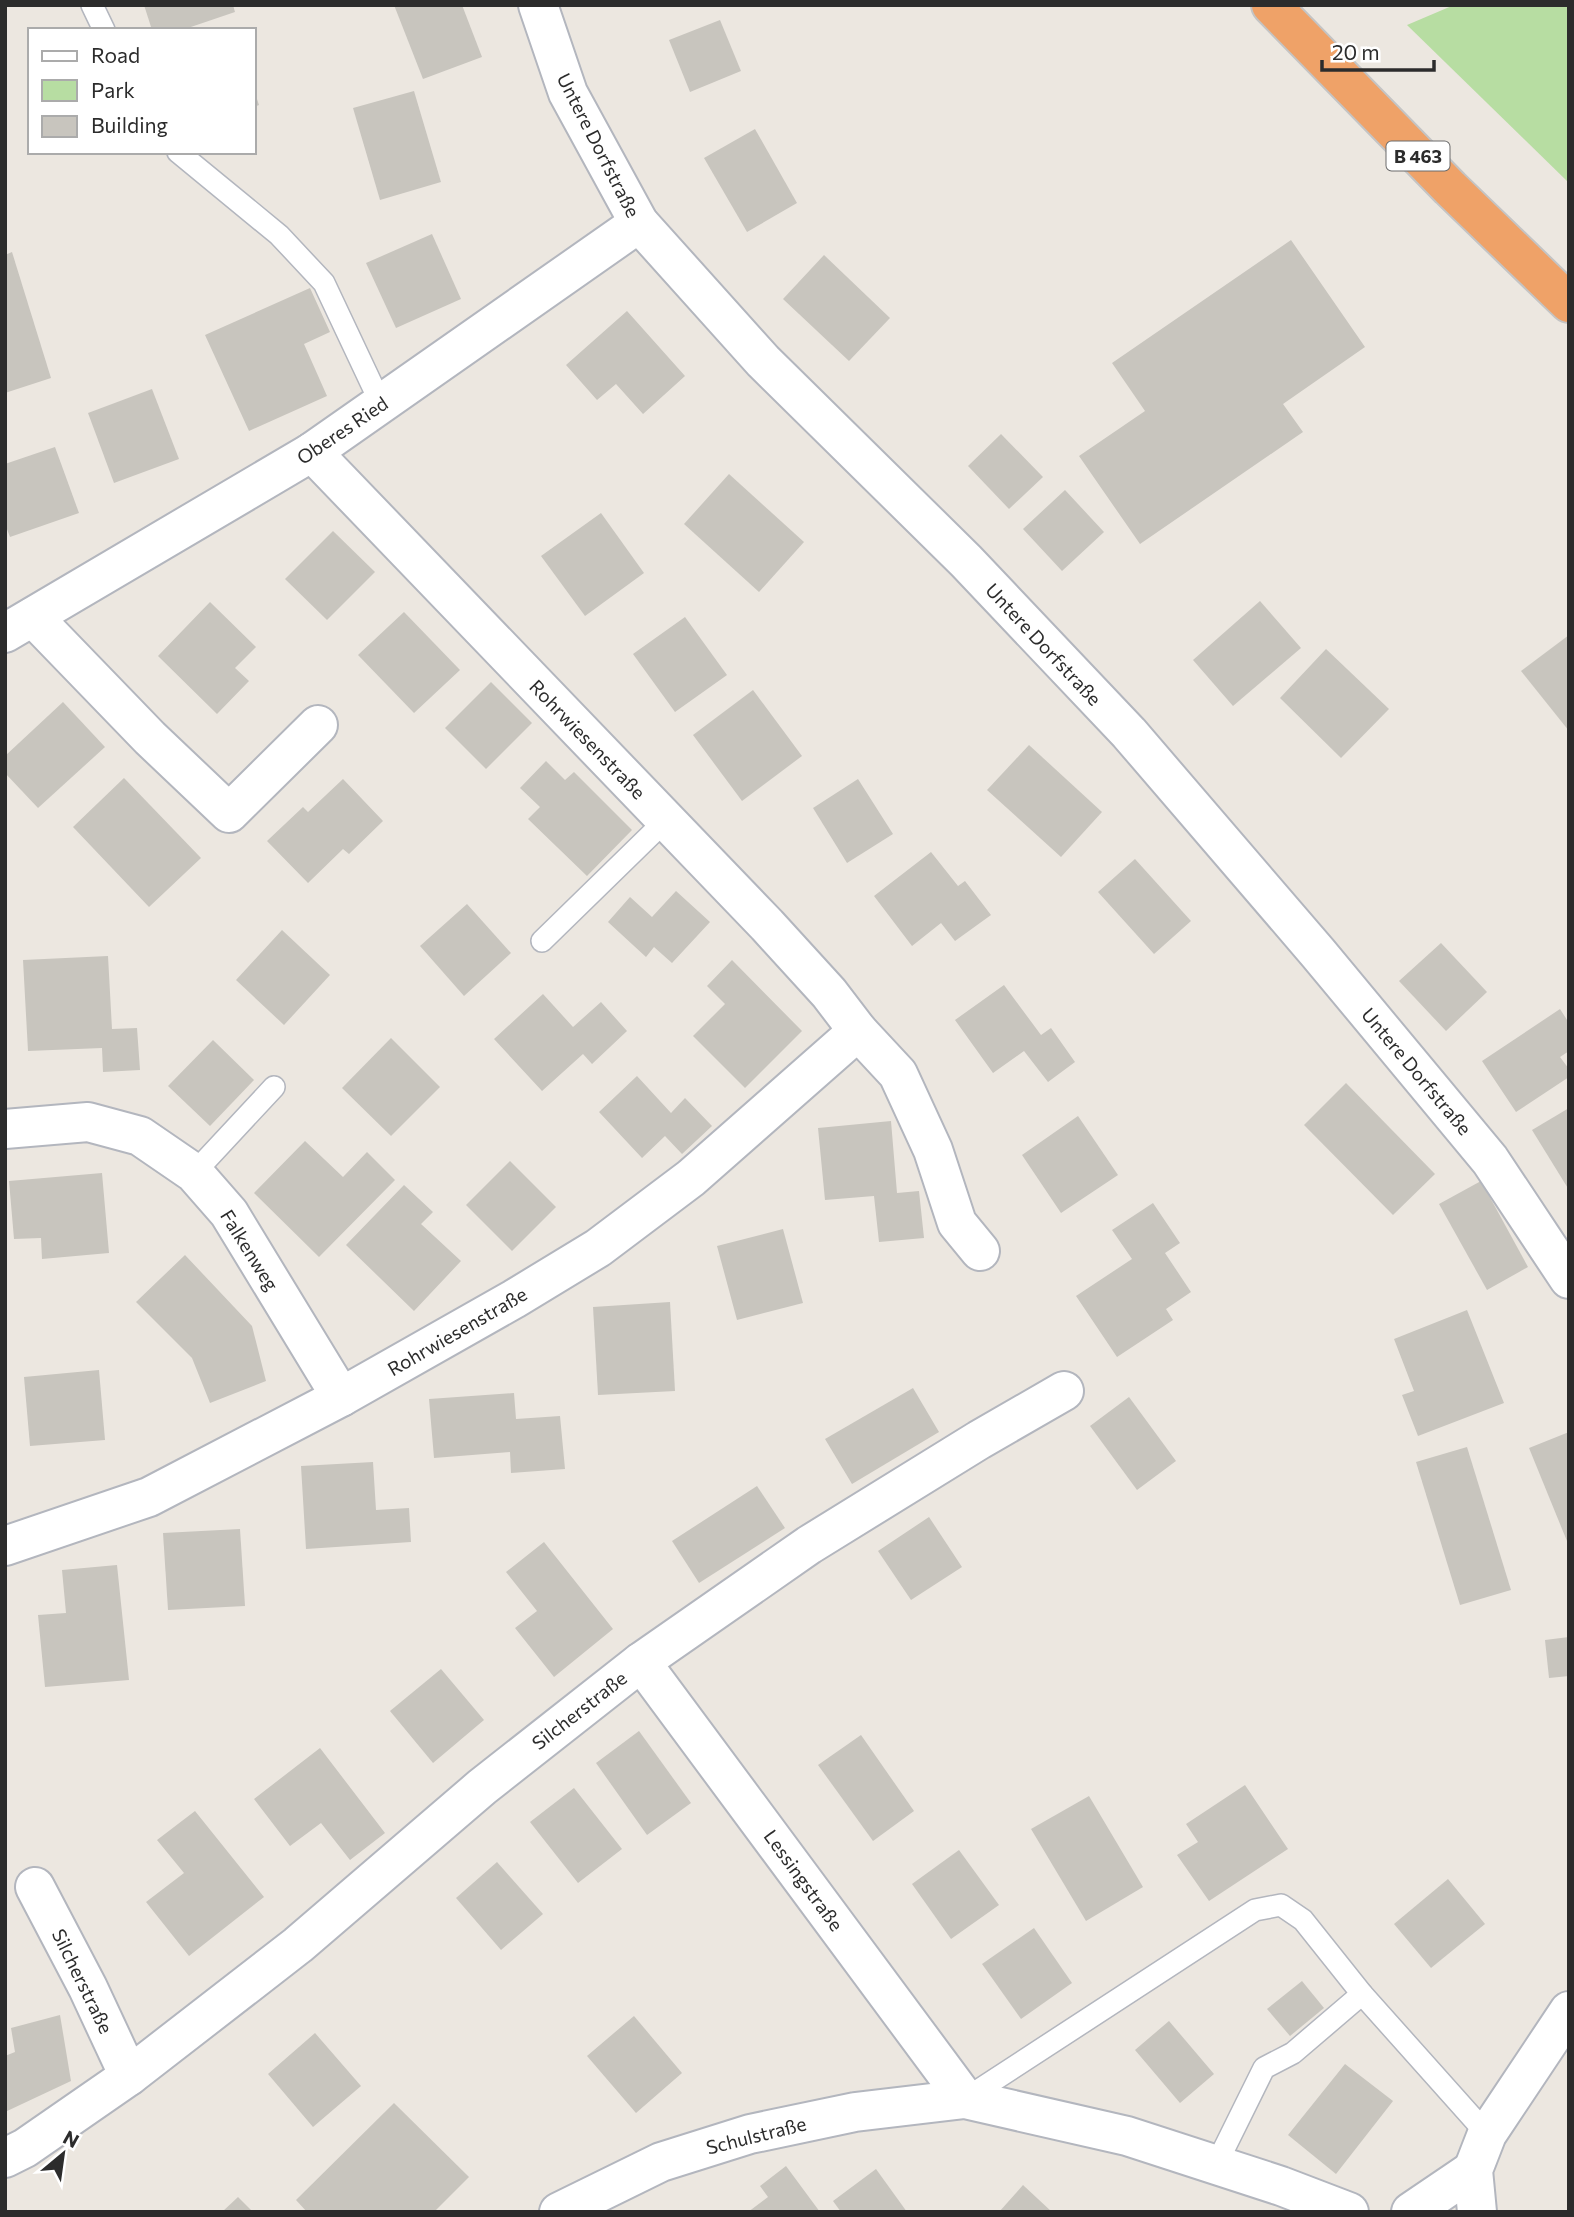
<svg xmlns="http://www.w3.org/2000/svg" width="1574" height="2217" viewBox="0 0 1574 2217" font-family="Commissioner,sans-serif">
  <style>
    .green { fill: #b7dda2 }
    .building { fill: #c8c5be }
    .lines { fill: none; stroke-linecap: round; stroke-linejoin: round }
    .lane-casing { stroke: #b3b6be; stroke-width: 24 }
    .street-casing { stroke: #b3b6be; stroke-width: 42 }
    .secondary-casing { stroke: #b3b6be; stroke-width: 42 }
    .highway-casing { stroke: #c4c4c4; stroke-width: 42 }
    .lane { stroke: #fff; stroke-width: 21 }
    .street { stroke: #fff; stroke-width: 38 }
    .secondary { stroke: #fff; stroke-width: 38 }
    .highway { stroke: #efa268; stroke-width: 38 }
    .labels { text-anchor: middle; dominant-baseline: central; stroke-width: 5; stroke-linejoin: round; paint-order: stroke }
    .shield { fill: #fff; stroke: #6b6b6b; stroke-width: 2 }
    .shield-label { font-size: 18px; font-weight: bold; fill: #2c2c2c }
    .street-label { font-size: 19px; fill: #2c2c2c; stroke: #fff }
  </style>
  <rect width="100%" height="100%" fill="#ece7e0"/>
  <polygon class="green" points="1454,5 1569,5 1569,183 1407,25"/>
  <g class="building">
    <polygon points="144,5 233,5 235,12 182,30 152,30"/>
    <polygon points="394,5 462,5 482,57 423,79"/>
    <polygon points="720,20 741,71 690,92 669,40"/>
    <polygon points="254,90 259,105 254,107"/>
    <polygon points="414,91 441,182 380,200 353,108"/>
    <polygon points="755,129 797,203 747,232 704,158"/>
    <polygon points="432,234 461,299 396,328 366,263"/>
    <polygon points="1291,240 1365,347 1283,404 1303,432 1140,544 1079,456 1145,411 1112,363"/>
    <polygon points="12,252 51,378 5,393 5,255"/>
    <polygon points="824,255 890,318 849,361 783,299"/>
    <polygon points="310,288 330,332 304,344 327,396 249,431 205,335"/>
    <polygon points="627,311 685,376 643,414 616,384 597,400 566,365"/>
    <polygon points="152,389 179,459 114,483 88,413"/>
    <polygon points="1001,434 1043,477 1009,509 968,466"/>
    <polygon points="55,447 79,513 10,537 5,524 5,464"/>
    <polygon points="729,474 804,542 759,592 684,524"/>
    <polygon points="1065,490 1104,532 1062,571 1023,529"/>
    <polygon points="601,513 644,573 585,616 541,556"/>
    <polygon points="333,531 375,572 327,620 285,579"/>
    <polygon points="1260,601 1301,648 1233,706 1193,660"/>
    <polygon points="210,602 256,647 235,668 249,681 217,714 158,656"/>
    <polygon points="404,612 460,670 414,713 358,655"/>
    <polygon points="685,617 727,675 675,712 633,654"/>
    <polygon points="1569,635 1569,731 1521,671"/>
    <polygon points="1326,649 1389,709 1341,758 1280,698"/>
    <polygon points="491,682 532,723 486,769 445,728"/>
    <polygon points="753,690 802,756 742,801 693,735"/>
    <polygon points="63,702 105,747 38,808 5,773 5,756"/>
    <polygon points="1029,745 1102,812 1061,857 987,790"/>
    <polygon points="546,761 565,780 574,772 632,830 587,876 528,819 540,807 520,788"/>
    <polygon points="124,778 201,858 149,907 73,827"/>
    <polygon points="343,779 383,821 349,854 343,849 308,883 267,841 303,807 308,812"/>
    <polygon points="858,779 893,834 847,863 813,808"/>
    <polygon points="931,852 958,886 965,881 991,915 955,941 941,923 912,946 874,896"/>
    <polygon points="1135,859 1191,921 1154,954 1098,892"/>
    <polygon points="676,891 710,922 672,963 654,947 646,957 608,922 630,897 652,917"/>
    <polygon points="467,904 511,953 464,996 420,946"/>
    <polygon points="282,930 330,975 284,1025 236,980"/>
    <polygon points="1441,943 1487,992 1446,1031 1399,981"/>
    <polygon points="108,956 112,1029 137,1028 140,1070 103,1072 102,1048 28,1051 23,960"/>
    <polygon points="732,960 802,1031 745,1088 693,1036 725,1004 707,986"/>
    <polygon points="1004,985 1041,1035 1051,1028 1075,1062 1048,1082 1024,1051 993,1073 955,1020"/>
    <polygon points="543,994 573,1027 601,1002 627,1031 592,1064 583,1054 542,1091 494,1039"/>
    <polygon points="1560,1009 1569,1023 1569,1051 1560,1057 1569,1069 1569,1077 1516,1112 1482,1061"/>
    <polygon points="391,1038 440,1087 391,1136 342,1088"/>
    <polygon points="213,1040 254,1080 210,1126 168,1086"/>
    <polygon points="637,1076 671,1113 685,1098 712,1126 682,1154 665,1136 642,1158 599,1112"/>
    <polygon points="1346,1083 1435,1174 1393,1215 1304,1125"/>
    <polygon points="1569,1108 1569,1190 1532,1130"/>
    <polygon points="1078,1116 1118,1175 1061,1213 1022,1155"/>
    <polygon points="891,1121 897,1193 919,1191 924,1238 879,1242 874,1196 825,1200 818,1128"/>
    <polygon points="305,1141 343,1177 367,1152 395,1180 319,1257 254,1193"/>
    <polygon points="510,1161 556,1207 512,1251 466,1205"/>
    <polygon points="102,1173 109,1253 42,1259 41,1238 14,1239 9,1181"/>
    <polygon points="1481,1181 1528,1267 1487,1290 1439,1204"/>
    <polygon points="404,1185 433,1212 421,1224 461,1261 414,1311 346,1245"/>
    <polygon points="1153,1203 1180,1243 1165,1253 1191,1292 1166,1309 1173,1320 1117,1357 1076,1296 1132,1259 1112,1230"/>
    <polygon points="783,1229 803,1303 737,1320 717,1246"/>
    <polygon points="185,1255 252,1326 266,1381 210,1403 192,1358 136,1302"/>
    <polygon points="670,1302 675,1391 598,1395 593,1307"/>
    <polygon points="1467,1310 1504,1403 1418,1436 1402,1395 1414,1391 1394,1339"/>
    <polygon points="99,1370 105,1440 30,1446 24,1377"/>
    <polygon points="913,1388 939,1432 852,1484 825,1439"/>
    <polygon points="514,1393 516,1419 560,1416 565,1469 511,1473 510,1452 434,1458 429,1399"/>
    <polygon points="1129,1397 1176,1461 1137,1490 1090,1426"/>
    <polygon points="1569,1432 1569,1546 1529,1448"/>
    <polygon points="1467,1447 1511,1590 1460,1605 1416,1462"/>
    <polygon points="373,1462 376,1510 409,1508 411,1542 306,1549 301,1466"/>
    <polygon points="757,1486 785,1528 699,1583 672,1541"/>
    <polygon points="929,1517 962,1567 911,1600 878,1551"/>
    <polygon points="240,1529 245,1606 168,1610 163,1533"/>
    <polygon points="544,1542 613,1629 554,1677 515,1628 537,1611 506,1572"/>
    <polygon points="117,1565 129,1680 45,1687 38,1615 66,1613 62,1570"/>
    <polygon points="1569,1637 1569,1676 1549,1678 1545,1640"/>
    <polygon points="441,1669 484,1720 433,1763 390,1711"/>
    <polygon points="639,1731 691,1803 647,1835 596,1763"/>
    <polygon points="861,1735 914,1811 873,1841 818,1765"/>
    <polygon points="320,1748 385,1833 350,1860 321,1823 290,1846 254,1799"/>
    <polygon points="1245,1785 1288,1849 1209,1901 1177,1855 1198,1842 1186,1824"/>
    <polygon points="574,1788 622,1849 578,1883 530,1822"/>
    <polygon points="1089,1796 1143,1887 1086,1921 1031,1829"/>
    <polygon points="195,1811 264,1897 189,1956 146,1902 184,1873 157,1840"/>
    <polygon points="959,1850 999,1905 951,1939 912,1884"/>
    <polygon points="497,1862 543,1914 501,1950 456,1898"/>
    <polygon points="1448,1879 1485,1924 1431,1968 1394,1924"/>
    <polygon points="1034,1928 1072,1983 1021,2019 982,1964"/>
    <polygon points="1302,1981 1324,2008 1290,2036 1267,2009"/>
    <polygon points="60,2015 71,2081 5,2112 5,2056 15,2052 11,2028"/>
    <polygon points="634,2016 682,2073 636,2113 587,2056"/>
    <polygon points="1169,2021 1214,2074 1180,2103 1135,2050"/>
    <polygon points="315,2033 361,2086 313,2127 268,2074"/>
    <polygon points="1345,2064 1393,2101 1336,2174 1288,2135"/>
    <polygon points="394,2103 469,2177 434,2212 307,2212 296,2200"/>
    <polygon points="786,2166 820,2212 748,2212 768,2197 760,2186"/>
    <polygon points="876,2169 907,2212 841,2212 833,2201"/>
    <polygon points="1023,2185 1052,2212 999,2212"/>
    <polygon points="238,2197 253,2212 222,2212"/>
  </g>
  <g class="lines">
    <defs>
      <g id="lane">
        <polyline points="92,5 104,30"/>
        <polyline points="178,152 279,235 324,283 381,404"/>
        <polyline points="542,941 666,820"/>
        <polyline points="194,1173 274,1087"/>
        <polyline points="965,2099 1255,1910 1281,1905 1303,1920 1362,1994 1487,2134"/>
        <polyline points="1216,2165 1264,2068 1293,2053 1362,1994"/>
      </g>
      <g id="street">
        <polyline points="33,617 150,738 229,813 318,725"/>
        <polyline points="5,633 312,452 639,223"/>
        <polyline points="858,1031 898,1074 933,1150 957,1223 980,1251"/>
        <polyline points="5,1129 88,1122 140,1136 194,1173 229,1213 341,1397"/>
        <polyline points="5,1546 149,1497 341,1397 514,1299 598,1248 691,1178 858,1031 829,993 767,925 312,452"/>
        <polyline points="641,1662 965,2099"/>
        <polyline points="35,1887 88,1988 129,2076"/>
        <polyline points="5,2158 25,2148 129,2076 298,1945 482,1787 641,1662 809,1545 979,1440 1064,1391"/>
        <polyline points="559,2212 661,2162 750,2134 855,2112 965,2099 1127,2136 1281,2186 1349,2212"/>
        <polyline points="1411,2212 1473,2170"/>
      </g>
      <g id="secondary">
        <polyline points="538,5 568,93 639,223 763,361 966,561 1129,733 1318,953 1490,1160 1569,1279"/>
        <polyline points="1477,2212 1473,2170 1487,2134 1569,2011"/>
      </g>
      <polyline id="highway" points="1271,5 1450,188 1569,303"/>
    </defs>
    <use href="#lane" class="lane-casing"/>
    <use href="#street" class="street-casing"/>
    <use href="#secondary" class="secondary-casing"/>
    <use href="#highway" class="highway-casing"/>
    <use href="#lane" class="lane"/>
    <use href="#street" class="street"/>
    <use href="#secondary" class="secondary"/>
    <use href="#highway" class="highway"/>
  </g>
  <g class="labels">
    <rect class="shield" x="1386.5" y="141.5" width="63" height="29" rx="5"/>
    <g class="shield-label">
      <text x="1418" y="156">B 463</text>
    </g>
    <g class="street-label">
      <text transform="translate(599 145) rotate(63)">Untere Dorfstraße</text>
      <text transform="translate(342 430) rotate(-34)">Oberes Ried</text>
      <text transform="translate(1044 644) rotate(47)">Untere Dorfstraße</text>
      <text transform="translate(588 739) rotate(46)">Rohrwiesenstraße</text>
      <text transform="translate(1417 1071) rotate(50)">Untere Dorfstraße</text>
      <text transform="translate(250 1250) rotate(58)">Falkenweg</text>
      <text transform="translate(457 1331) rotate(-30)">Rohrwiesenstraße</text>
      <text transform="translate(579 1710) rotate(-38)">Silcherstraße</text>
      <text transform="translate(804 1880) rotate(54)">Lessingstraße</text>
      <text transform="translate(83 1981) rotate(64)">Silcherstraße</text>
      <text transform="translate(756 2135) rotate(-14)">Schulstraße</text>
    </g>
  </g>
  <rect width="1574" height="2217" fill="none" stroke="#2c2c2c" stroke-width="14"/>
  <rect x="28" y="28" width="228" height="126" fill="#ffffff" stroke="#ababab" stroke-width="2"/>
  <rect x="42" y="51" width="35" height="10" fill="#ffffff" stroke="#ababab" stroke-width="2"/>
  <text x="91" y="63" font-size="21" fill="#2c2c2c">Road</text>
  <rect x="42" y="80" width="35" height="21" fill="#b7dda2" stroke="#ababab" stroke-width="2"/>
  <text x="91" y="98" font-size="21" fill="#2c2c2c">Park</text>
  <rect x="42" y="116" width="35" height="21" fill="#c8c5be" stroke="#ababab" stroke-width="2"/>
  <text x="91" y="133" font-size="21" fill="#2c2c2c">Building</text>
  <g transform="translate(63 2154) rotate(29)" stroke="#ffffff" stroke-width="5" paint-order="stroke">
  <path d="M0-5L12 26L0 18L-12 26Z" fill="#2c2c2c"/>
  <text y="-10" font-size="19" font-weight="bold" text-anchor="middle" fill="#2c2c2c">N</text>
  </g>
  <path d="M1322 60v10h112v-10" fill="none" stroke="#2c2c2c" stroke-width="3.5"/>
  <text x="1332" y="60" font-size="21" fill="#2c2c2c" stroke="#ffffff" stroke-width="5" paint-order="stroke">20 m</text>
</svg>
